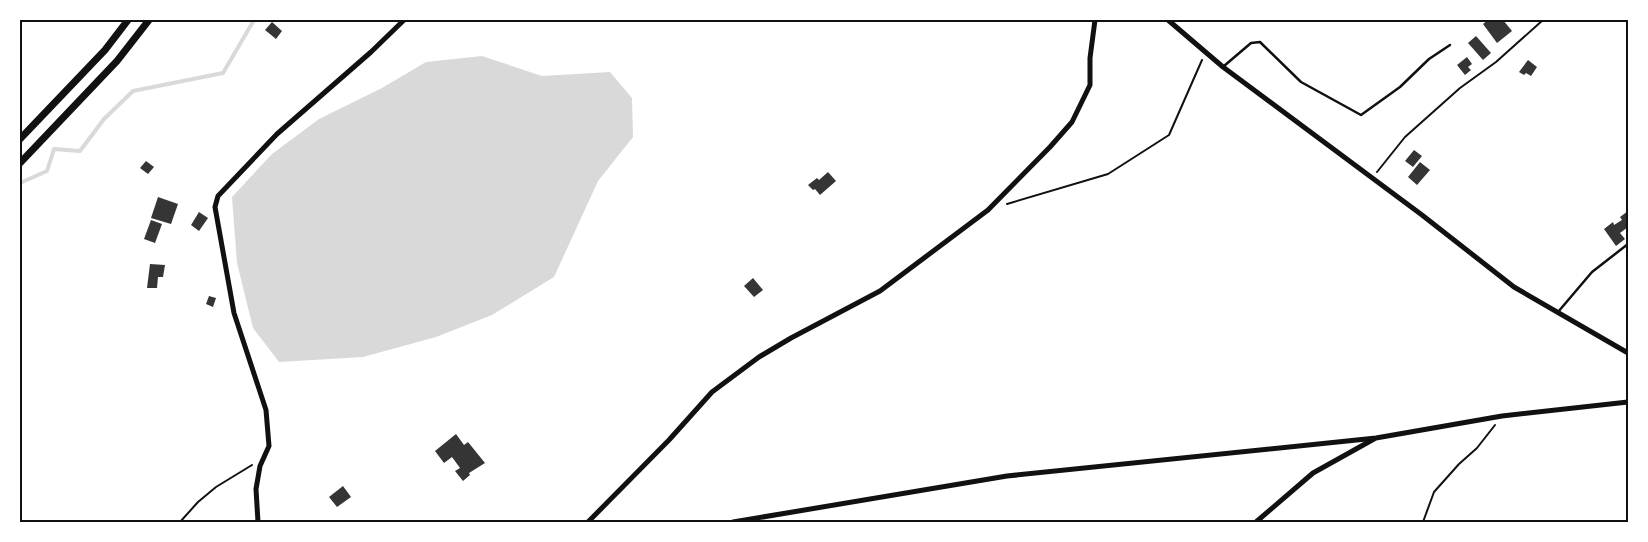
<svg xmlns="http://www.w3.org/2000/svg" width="1648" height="542" viewBox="0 0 1648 542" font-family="'DejaVu Sans',sans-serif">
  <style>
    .water { fill: #d9d9d9 }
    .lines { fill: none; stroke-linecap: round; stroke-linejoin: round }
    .stream { stroke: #d9d9d9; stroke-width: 4 }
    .building { fill: #353535 }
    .path { stroke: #111; stroke-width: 2 }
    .service { stroke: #111; stroke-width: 2.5 }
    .minor { stroke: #111; stroke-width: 5 }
    .secondary { stroke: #111; stroke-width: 7 }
    .neatline { fill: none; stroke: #111; stroke-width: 2 }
  </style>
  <rect width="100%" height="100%" fill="#fff"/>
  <polygon class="water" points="482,56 542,76 610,72 632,98 633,137 598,181 554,277 492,315 436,337 363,357 279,362 253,328 237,263 232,197 272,154 319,119 382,88 426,62"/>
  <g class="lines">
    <polyline class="stream" points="20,183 47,171 54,149 80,151 104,119 133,91 223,73 254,20"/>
  </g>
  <g class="building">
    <polygon points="1488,20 1503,20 1512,31 1497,43 1483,24"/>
    <polygon points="272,22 282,31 276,39 265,30"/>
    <polygon points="1476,36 1491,53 1483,60 1468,43"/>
    <polygon points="1467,57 1472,64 1468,67 1471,70 1465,75 1457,65"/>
    <polygon points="1528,60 1537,67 1531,76 1526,73 1524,75 1519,72"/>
    <polygon points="1414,150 1422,156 1413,167 1405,161"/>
    <polygon points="146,161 154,167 148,174 140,168"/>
    <polygon points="1420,162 1430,170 1417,185 1408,177"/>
    <polygon points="828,172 836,181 820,195 815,189 813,190 808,185 817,178 819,180"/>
    <polygon points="158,197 178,204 171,224 151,218"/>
    <polygon points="1628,211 1628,227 1620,233 1625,239 1616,246 1604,229 1613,222 1614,225 1622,220 1620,217"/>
    <polygon points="199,212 208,218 199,231 191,225"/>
    <polygon points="151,220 162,224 155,243 144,239"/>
    <polygon points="150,264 165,265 163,277 158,277 157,288 147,288"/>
    <polygon points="753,278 763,290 754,297 744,286"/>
    <polygon points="209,296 216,298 213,307 206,304"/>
    <polygon points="456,434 464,445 468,442 485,463 469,473 470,475 463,481 455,471 460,468 452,457 444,463 435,451"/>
    <polygon points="343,486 351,497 337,507 329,497"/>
  </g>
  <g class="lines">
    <g class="path">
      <polyline points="1377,172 1405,137 1460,88 1496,62 1543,20"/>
      <polyline points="1007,204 1108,174 1169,135 1202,60"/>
      <polyline points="180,522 198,502 216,487 252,465"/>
      <polyline points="1423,522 1434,492 1459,464 1477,448 1495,425"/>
    </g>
    <g class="service">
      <polyline points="1224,66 1251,43 1260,42 1301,82 1361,115 1400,87 1429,59 1450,45"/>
      <polyline points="1558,312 1592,272 1628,244"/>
    </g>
    <g class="minor">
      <polyline points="1168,20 1223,67 1422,215 1514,287 1628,353"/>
      <polyline points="258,522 256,489 260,466 269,446 266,410 234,313 215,207 218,196 277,134 371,52 404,20"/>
      <polyline points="588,522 669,440 712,392 759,357 791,338 880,291 988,210 1050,147 1072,122 1090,85 1090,58 1095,20"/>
      <polyline points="733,522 1007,476 1376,438 1502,416 1628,402"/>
      <polyline points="1256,522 1313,473 1374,439"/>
    </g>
    <g class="secondary">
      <polyline points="20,139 105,50 128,20"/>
      <polyline points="20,163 117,61 149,20"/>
    </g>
  </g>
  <rect width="1648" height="542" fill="none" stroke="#ffffff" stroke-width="42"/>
  <rect x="21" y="21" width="1606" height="500" class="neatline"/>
</svg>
